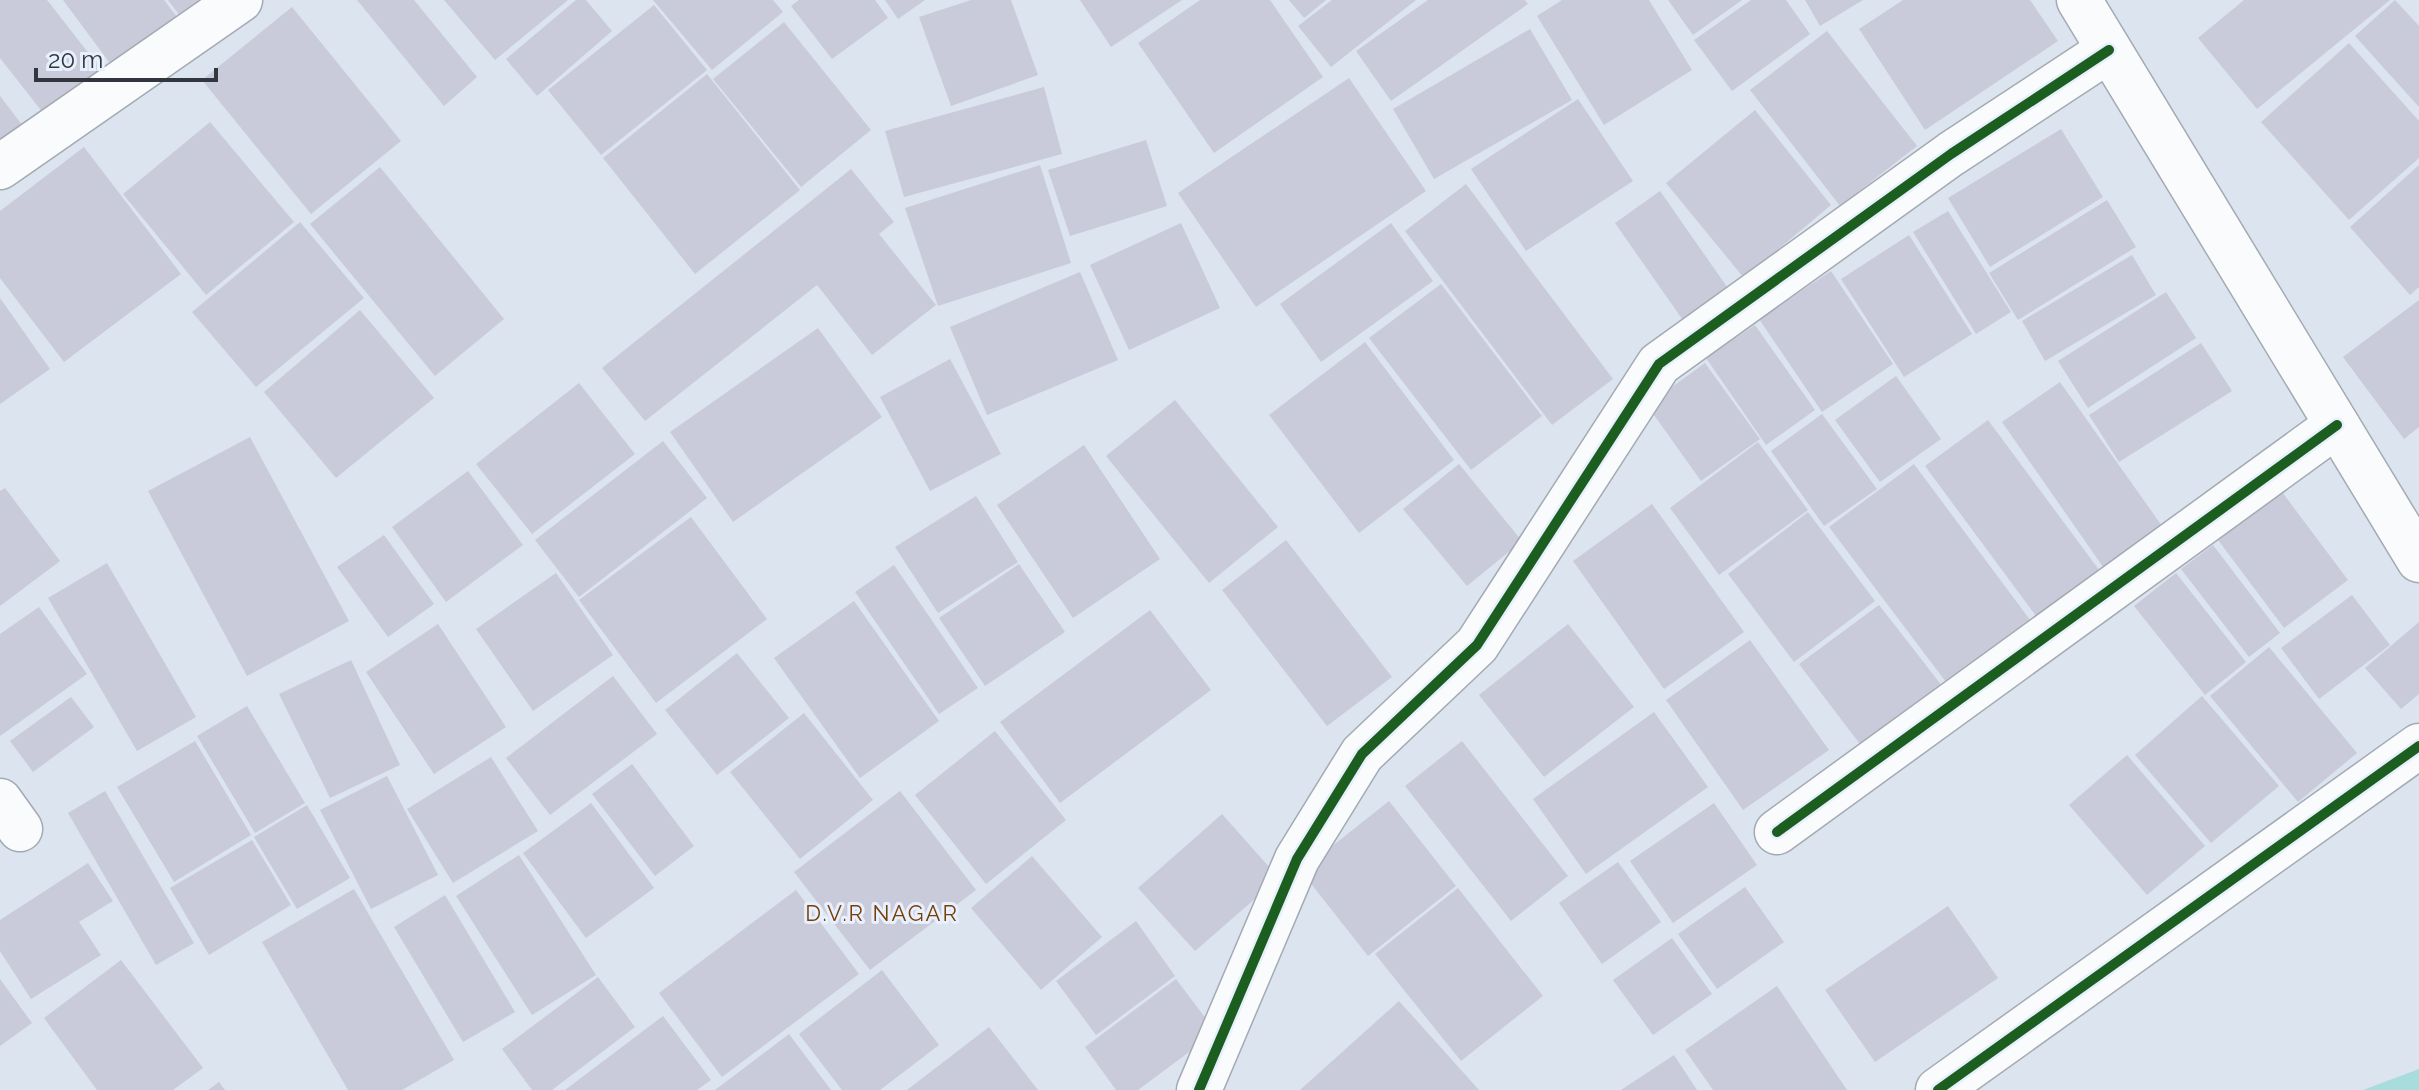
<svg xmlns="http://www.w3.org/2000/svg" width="2419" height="1090" viewBox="0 0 2419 1090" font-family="Raleway,sans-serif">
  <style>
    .water { fill: #a8dcdd }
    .building { fill: #c9cbda }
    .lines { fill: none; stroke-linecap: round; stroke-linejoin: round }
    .minor-casing { stroke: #a3aab2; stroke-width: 47 }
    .minor { stroke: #fafbfd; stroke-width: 44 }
    .cycleway-casing { stroke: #e7f0fc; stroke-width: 15 }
    .cycleway { stroke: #1b5e20; stroke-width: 10 }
    .labels { text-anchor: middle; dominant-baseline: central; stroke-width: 6; stroke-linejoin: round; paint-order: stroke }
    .neighbourhood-label { font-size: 22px; letter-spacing: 2px; fill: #773e06; stroke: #e7f0fc }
  </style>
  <rect width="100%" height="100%" fill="#dce4ef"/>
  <polygon class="water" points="2419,1069 2419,1090 2363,1090"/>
  <g class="building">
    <polygon points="0,0 47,0 108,78 51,123 0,58"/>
    <polygon points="63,0 164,0 187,30 121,78"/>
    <polygon points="168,0 227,0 189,28"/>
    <polygon points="357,0 414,0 477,77 444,106"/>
    <polygon points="444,0 568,0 495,60"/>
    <polygon points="576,0 586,0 612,31 537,96 506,59"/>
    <polygon points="653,0 773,0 783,12 712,70"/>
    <polygon points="799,0 875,0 888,18 832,59 791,6"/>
    <polygon points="885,0 925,0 898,19"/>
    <polygon points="971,0 1011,0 1038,75 951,106 919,17"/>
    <polygon points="1080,0 1182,0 1111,47"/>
    <polygon points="1200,0 1270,0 1323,77 1214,153 1138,43"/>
    <polygon points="1289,0 1326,0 1304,18"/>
    <polygon points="1332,0 1416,0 1331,67 1298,26"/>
    <polygon points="1428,0 1525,0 1528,4 1391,101 1356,51"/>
    <polygon points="1562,0 1649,0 1692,70 1604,125 1537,16"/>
    <polygon points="1668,0 1742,0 1693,35"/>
    <polygon points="1751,0 1786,0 1810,34 1732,91 1694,40"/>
    <polygon points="1805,0 1863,0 1820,26"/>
    <polygon points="1903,0 2030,0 2058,41 1925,130 1859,29"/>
    <polygon points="2244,0 2390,0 2257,109 2198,38"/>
    <polygon points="2395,0 2419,26 2419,107 2355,36"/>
    <polygon points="654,5 707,70 601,155 548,90"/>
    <polygon points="292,7 401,141 311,214 202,80"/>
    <polygon points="784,22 871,130 801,187 713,79"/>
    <polygon points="1530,29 1572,100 1434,179 1393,109"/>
    <polygon points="1827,31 1917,146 1840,206 1750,90"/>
    <polygon points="2349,43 2419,121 2419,158 2349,220 2261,122"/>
    <polygon points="707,74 800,190 695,274 603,158"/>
    <polygon points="1349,78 1426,191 1256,307 1178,193"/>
    <polygon points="1044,87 1062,154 904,197 885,131"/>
    <polygon points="0,96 26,130 0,150"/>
    <polygon points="1578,99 1633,181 1526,251 1471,169"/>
    <polygon points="1755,110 1831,205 1744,278 1666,183"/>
    <polygon points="210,122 294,222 206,295 123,194"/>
    <polygon points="2061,129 2103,197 1990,267 1948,198"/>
    <polygon points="1146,140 1167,206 1070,236 1048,170"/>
    <polygon points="84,147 181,274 64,362 0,278 0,211"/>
    <polygon points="1040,165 1071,263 938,306 905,208"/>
    <polygon points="2419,165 2419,287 2410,295 2350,227"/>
    <polygon points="380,167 504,319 435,376 310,224"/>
    <polygon points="851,169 894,222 879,234 936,305 872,355 817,285 645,421 602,368"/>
    <polygon points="1466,184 1613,379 1552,425 1405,231"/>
    <polygon points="1660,191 1732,294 1687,326 1615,223"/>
    <polygon points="2107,200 2136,247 2018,320 1989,273"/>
    <polygon points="1948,211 2011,312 1976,334 1913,232"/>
    <polygon points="300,222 364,298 256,387 192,312"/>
    <polygon points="1181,223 1220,308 1129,350 1090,265"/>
    <polygon points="1391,223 1433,281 1321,362 1280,304"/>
    <polygon points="1909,235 1972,334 1904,377 1841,279"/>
    <polygon points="2132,255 2156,295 2045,361 2022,321"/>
    <polygon points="1831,271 1893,364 1822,412 1759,319"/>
    <polygon points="1080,272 1118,360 987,415 950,327"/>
    <polygon points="1441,284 1542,416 1471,470 1369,338"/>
    <polygon points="2166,292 2196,338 2088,408 2058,361"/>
    <polygon points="0,298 50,369 0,404"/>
    <polygon points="2419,300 2419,427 2404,439 2343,357"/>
    <polygon points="360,310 434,398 336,478 264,392"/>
    <polygon points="1755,325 1815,410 1766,445 1706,358"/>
    <polygon points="818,328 882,417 733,522 670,432"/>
    <polygon points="1365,342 1454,460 1359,533 1269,415"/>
    <polygon points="2201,343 2232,391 2119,462 2089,415"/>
    <polygon points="950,359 1001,454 930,491 880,397"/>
    <polygon points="1705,363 1760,439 1701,481 1647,405"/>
    <polygon points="1896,376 1941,439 1880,482 1835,420"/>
    <polygon points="2060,382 2167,533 2108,574 2002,422"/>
    <polygon points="579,383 635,454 532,534 476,464"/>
    <polygon points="1175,400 1278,527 1209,583 1106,456"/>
    <polygon points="1822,414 1877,489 1824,526 1771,451"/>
    <polygon points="1988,420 2105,578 2042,624 1925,466"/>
    <polygon points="250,437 349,621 247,676 148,491"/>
    <polygon points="663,441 707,498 579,597 535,540"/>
    <polygon points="1758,442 1808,510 1719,575 1670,508"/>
    <polygon points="1084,445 1160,559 1073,618 997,505"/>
    <polygon points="1459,464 1522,541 1467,586 1403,509"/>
    <polygon points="1914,464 2036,628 1952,690 1829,527"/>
    <polygon points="468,471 523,545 446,602 392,527"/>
    <polygon points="5,488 60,561 0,606 0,491"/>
    <polygon points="2282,492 2348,580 2284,628 2218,540"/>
    <polygon points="976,496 1018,562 938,613 895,547"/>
    <polygon points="1652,504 1744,632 1664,689 1573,561"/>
    <polygon points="1808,512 1875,601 1794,662 1728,574"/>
    <polygon points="691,517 767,619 656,703 579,600"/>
    <polygon points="384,535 434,604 388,637 337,567"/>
    <polygon points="1286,540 1392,677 1327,726 1222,590"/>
    <polygon points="2213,545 2280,633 2249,657 2181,569"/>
    <polygon points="107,563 196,717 137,751 48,598"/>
    <polygon points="1019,564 1065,632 985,686 939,618"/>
    <polygon points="894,565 978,688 939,714 855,592"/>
    <polygon points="556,573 613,655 533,711 476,629"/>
    <polygon points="2176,573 2246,662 2205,695 2134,606"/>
    <polygon points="2352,595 2390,645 2319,699 2281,648"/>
    <polygon points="854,601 939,721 860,778 774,658"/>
    <polygon points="1879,605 1946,691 1866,752 1799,664"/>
    <polygon points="39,607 87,674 0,736 0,634"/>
    <polygon points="1150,610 1211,690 1060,803 1000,722"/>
    <polygon points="2419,622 2419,694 2401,709 2365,668"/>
    <polygon points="438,624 506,727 434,774 366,672"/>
    <polygon points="1568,624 1634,707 1544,777 1479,695"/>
    <polygon points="1750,640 1829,750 1743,810 1666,700"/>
    <polygon points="2269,647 2357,753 2298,802 2210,696"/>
    <polygon points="737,653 789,718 717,775 665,710"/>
    <polygon points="351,660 400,765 330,798 279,694"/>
    <polygon points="613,676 657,734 550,815 506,758"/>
    <polygon points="2202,696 2279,786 2211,843 2135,755"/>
    <polygon points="71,697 94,727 33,772 10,741"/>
    <polygon points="247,706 305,803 255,833 197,736"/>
    <polygon points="1654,712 1708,787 1586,874 1533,799"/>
    <polygon points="804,713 873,800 800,859 730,772"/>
    <polygon points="995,731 1066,820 986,884 915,795"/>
    <polygon points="195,741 251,835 174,882 117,787"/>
    <polygon points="1462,741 1568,876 1511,921 1405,786"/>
    <polygon points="2127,755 2205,846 2147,895 2069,805"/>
    <polygon points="491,757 538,831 453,883 407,809"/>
    <polygon points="632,764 694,846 655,876 592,794"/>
    <polygon points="387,776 438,875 371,909 320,810"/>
    <polygon points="105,791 194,943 156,965 68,813"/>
    <polygon points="900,791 976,890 870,970 794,872"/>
    <polygon points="1389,801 1456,886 1368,956 1301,871"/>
    <polygon points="591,803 654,888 586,938 523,853"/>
    <polygon points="1714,803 1757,865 1673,923 1630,861"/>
    <polygon points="307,805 350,878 297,909 254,837"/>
    <polygon points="1222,814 1279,878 1195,951 1138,888"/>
    <polygon points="252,840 291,905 209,955 170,888"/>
    <polygon points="519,855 596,975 532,1015 456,896"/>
    <polygon points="1032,856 1102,937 1041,990 971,908"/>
    <polygon points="1618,862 1661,922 1602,964 1559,903"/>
    <polygon points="88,863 113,901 79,922 101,955 31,999 0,951 0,920"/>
    <polygon points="1745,887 1784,942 1717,989 1678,934"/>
    <polygon points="1458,888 1543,996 1461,1061 1375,954"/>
    <polygon points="354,889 454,1060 402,1090 348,1090 262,942"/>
    <polygon points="796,890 859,974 722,1077 659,993"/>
    <polygon points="445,895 515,1012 463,1042 394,927"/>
    <polygon points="1948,906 1998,978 1875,1062 1825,990"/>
    <polygon points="1136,921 1175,976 1096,1035 1056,981"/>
    <polygon points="1672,938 1712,994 1653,1035 1613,980"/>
    <polygon points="121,960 203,1068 173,1090 97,1090 44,1018"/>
    <polygon points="882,970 939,1045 880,1090 842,1090 799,1034"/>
    <polygon points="598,977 635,1027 552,1090 532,1090 502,1049"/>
    <polygon points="0,979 32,1023 0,1046"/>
    <polygon points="1176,979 1216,1032 1138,1090 1116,1090 1085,1047"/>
    <polygon points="1777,986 1847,1090 1713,1090 1685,1050"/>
    <polygon points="1399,1001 1479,1090 1300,1090"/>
    <polygon points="663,1016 711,1080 697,1090 565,1090"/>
    <polygon points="989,1027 1038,1090 907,1090"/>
    <polygon points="789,1034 831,1090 715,1090"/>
    <polygon points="1674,1055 1697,1090 1621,1090"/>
    <polygon points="219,1082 225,1090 208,1090"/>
  </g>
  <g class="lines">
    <defs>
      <g id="minor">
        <polyline points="2079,0 2419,560"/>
        <polyline points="0,167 240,0"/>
        <polyline points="0,801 20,829"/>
        <polyline points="1777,832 2337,425"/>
        <polyline points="1199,1090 1297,859 1362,754 1477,645 1659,364 1951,154 2109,50"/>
        <polyline points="1938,1090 2419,746"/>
      </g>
    </defs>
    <use href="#minor" class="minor-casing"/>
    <use href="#minor" class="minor"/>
    <defs>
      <g id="cycleway">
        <polyline points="1777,832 2337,425"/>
        <polyline points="1199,1090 1297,859 1362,754 1477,645 1659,364 1951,154 2109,50"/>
        <polyline points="1938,1090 2419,746"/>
      </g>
    </defs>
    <use href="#cycleway" class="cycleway-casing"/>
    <use href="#cycleway" class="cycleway"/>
  </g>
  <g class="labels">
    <g class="neighbourhood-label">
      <text x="882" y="913">D.V.R NAGAR</text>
    </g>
  </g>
  <path d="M36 68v12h180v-12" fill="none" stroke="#32373f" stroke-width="4"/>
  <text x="48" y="68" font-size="24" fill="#32373f" stroke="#e7f0fc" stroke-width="6" paint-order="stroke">20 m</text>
</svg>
